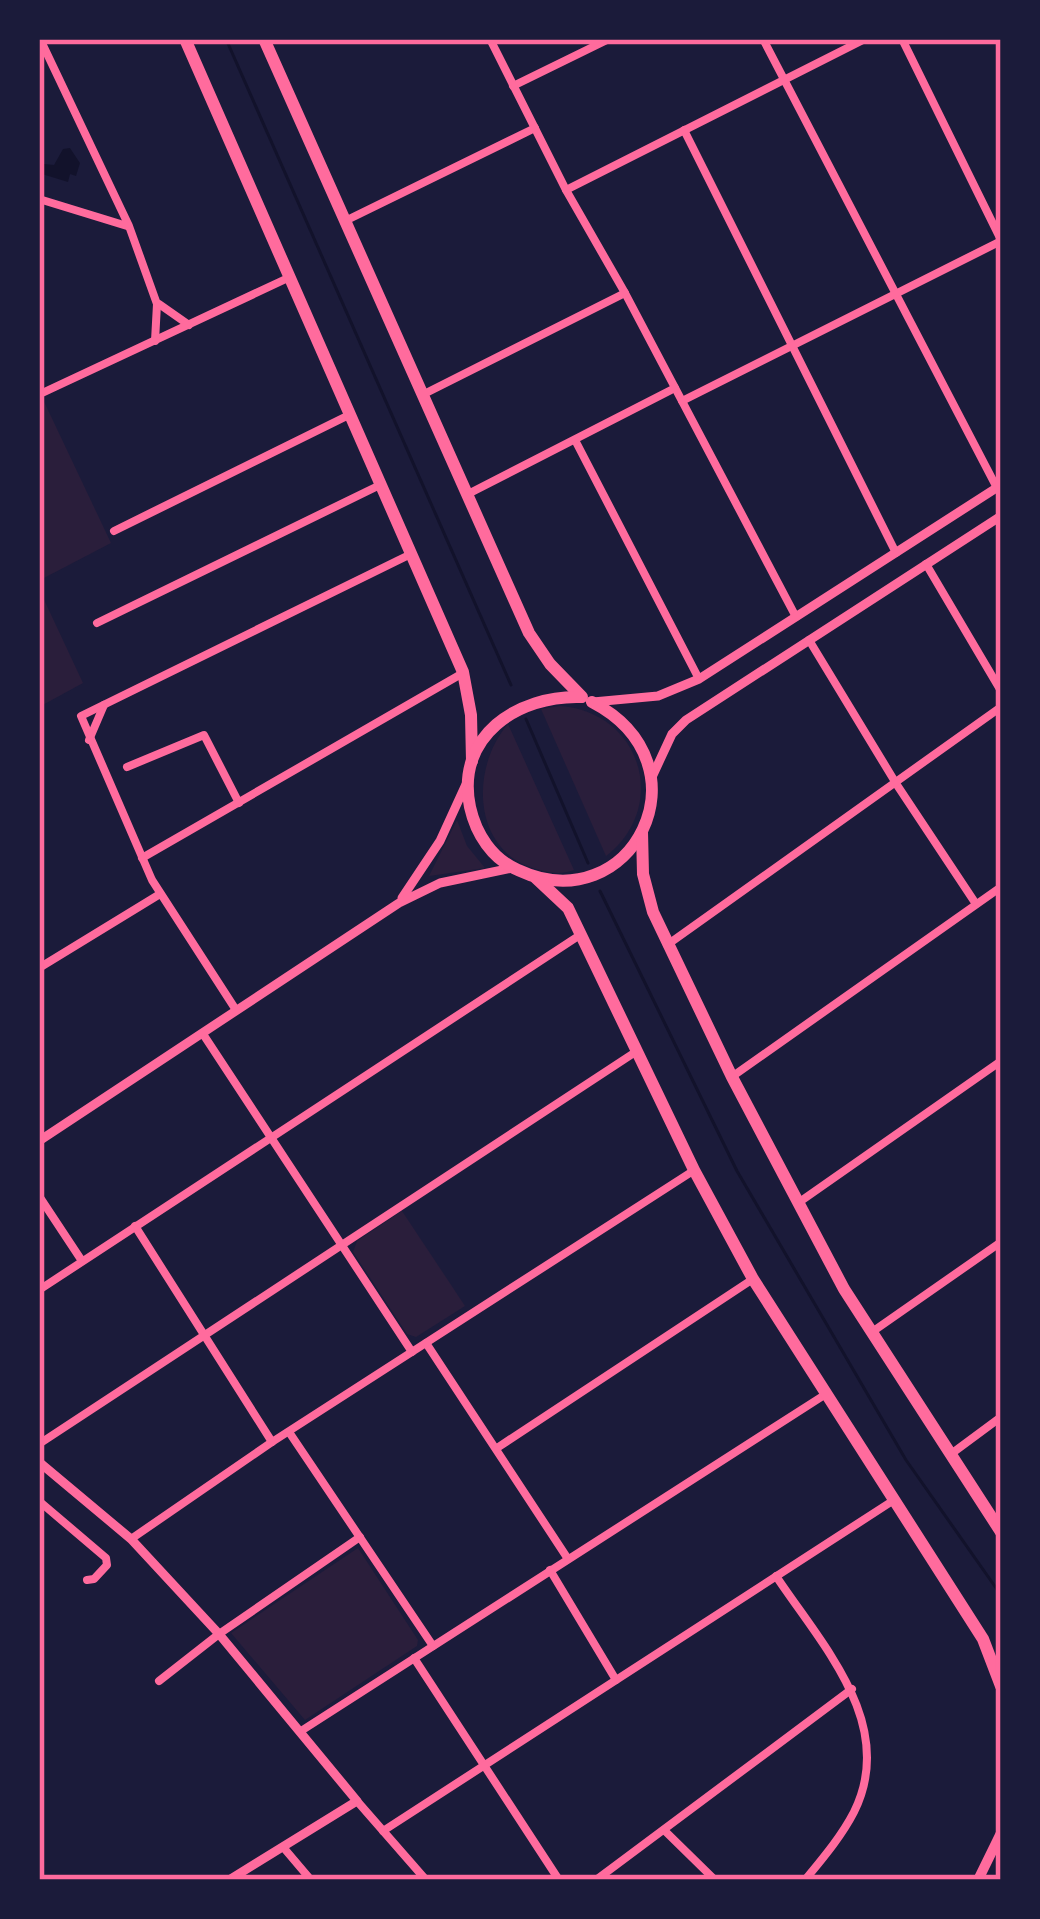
<svg xmlns="http://www.w3.org/2000/svg" width="1040" height="1919" viewBox="0 0 1040 1919" font-family="'Noto Sans',sans-serif">
  <style>
    .green { fill: #2a1e3b }
    .water { fill: #12122b }
    .lines { fill: none; stroke-linecap: round; stroke-linejoin: round }
    .stream { stroke: #12122b; stroke-width: 3 }
    .minor { stroke: #ff6b9d; stroke-width: 8 }
    .tertiary { stroke: #ff6b9d; stroke-width: 9 }
    .secondary { stroke: #ff6b9d; stroke-width: 10 }
    .trunk { stroke: #ff6b9d; stroke-width: 12 }
    .neatline { fill: none; stroke: #ff6b9d; stroke-width: 4.5 }
  </style>
  <rect width="100%" height="100%" fill="#1b1b3a"/>
  <g class="green">
    <polygon points="39,391 111,543 42,579 40,591 83,683 39,707"/>
    <path d="M560 706C641 712 670 806 606 856L541 709Z"/>
    <path d="M508 724 574 870C561 875 550 873 536 869 472 851 470 768 508 724Z"/>
    <polygon points="457,820 467,846 485,868 429,876"/>
    <polygon points="402,1211 465,1306 416,1337 407,1334 353,1252 357,1241"/>
    <polygon points="358,1548 418,1640 417,1646 305,1720 231,1633"/>
  </g>
  <polygon class="water" points="70,148 80,163 76,176 70,174 68,182 42,174 44,164 54,165 63,149"/>
  <g class="lines">
    <g class="stream">
      <polyline points="226,39 511,685"/>
      <polyline points="526,719 588,863"/>
      <polyline points="600,891 737,1171 906,1460 1001,1595"/>
    </g>
    <g class="minor">
      <polyline points="490,39 566,190 625,293 796,617"/>
      <polyline points="763,39 997,488"/>
      <polyline points="902,39 1001,240"/>
      <polyline points="41,41 129,226 157,304 155,341"/>
      <polyline points="513,86 609,39"/>
      <polyline points="684,130 896,553"/>
      <polyline points="566,190 865,39"/>
      <polyline points="39,199 127,226"/>
      <polyline points="345,221 535,128"/>
      <polyline points="159,304 189,325"/>
      <polyline points="40,394 288,278"/>
      <polyline points="424,394 625,293"/>
      <polyline points="682,401 1001,241"/>
      <polyline points="575,440 699,679"/>
      <polyline points="468,494 675,388"/>
      <polyline points="114,531 349,415"/>
      <polyline points="926,564 1001,691"/>
      <polyline points="97,623 380,485"/>
      <polyline points="809,640 897,785 976,904"/>
      <polyline points="89,740 104,705"/>
      <polyline points="127,767 204,735 239,803"/>
      <polyline points="142,858 463,673"/>
      <polyline points="667,945 1001,707"/>
      <polyline points="39,968 160,894"/>
      <polyline points="236,1010 152,880 81,716 411,554"/>
      <polyline points="203,1034 412,1352"/>
      <polyline points="733,1076 1001,887"/>
      <polyline points="39,1196 82,1261"/>
      <polyline points="798,1203 1001,1061"/>
      <polyline points="135,1226 272,1442"/>
      <polyline points="39,1290 580,935"/>
      <polyline points="872,1332 1001,1242"/>
      <polyline points="426,1343 568,1559"/>
      <polyline points="289,1432 433,1646"/>
      <polyline points="39,1444 637,1051"/>
      <polyline points="497,1448 753,1279"/>
      <polyline points="951,1454 1001,1417"/>
      <polyline points="39,1501 106,1558 107,1565 94,1579 87,1580"/>
      <polyline points="131,1539 272,1442 693,1171"/>
      <polyline points="550,1570 616,1680"/>
      <path d="M776 1576C821 1644 898 1724 854 1812 841 1837 823 1858 805 1880"/>
      <polyline points="414,1658 559,1880"/>
      <polyline points="159,1681 219,1634 360,1537"/>
      <polyline points="301,1731 826,1394"/>
      <polyline points="357,1801 426,1880"/>
      <polyline points="664,1830 715,1880"/>
      <polyline points="383,1831 894,1500"/>
      <polyline points="283,1847 311,1880"/>
      <polyline points="596,1880 852,1689"/>
    </g>
    <g class="tertiary">
      <polyline points="593,702 658,696 699,679 1001,485"/>
      <polyline points="652,777 672,734 686,720 1001,516"/>
      <polyline points="402,898 440,841 467,782"/>
      <polyline points="39,1141 399,903 440,883 512,868"/>
      <polyline points="39,1462 131,1539 219,1634 357,1801 229,1880"/>
    </g>
    <polyline class="secondary" points="978,1880 1001,1833"/>
    <g class="trunk">
      <polyline points="185,39 463,672 471,715 472,761"/>
      <polyline points="264,39 529,633 550,664 582,697"/>
      <path d="M581 697C518 695 455 736 470 807 476 834 492 859 518 870 631 923 713 765 592 702"/>
      <polyline points="642,832 643,874 653,912 732,1077 844,1289 1001,1532"/>
      <polyline points="536,878 568,908 694,1170 753,1279 983,1639 1001,1686"/>
    </g>
  </g>
  <rect width="1040" height="1919" fill="none" stroke="#1b1b3a" stroke-width="84"/>
  <rect x="42" y="42" width="956" height="1835" class="neatline"/>
</svg>
